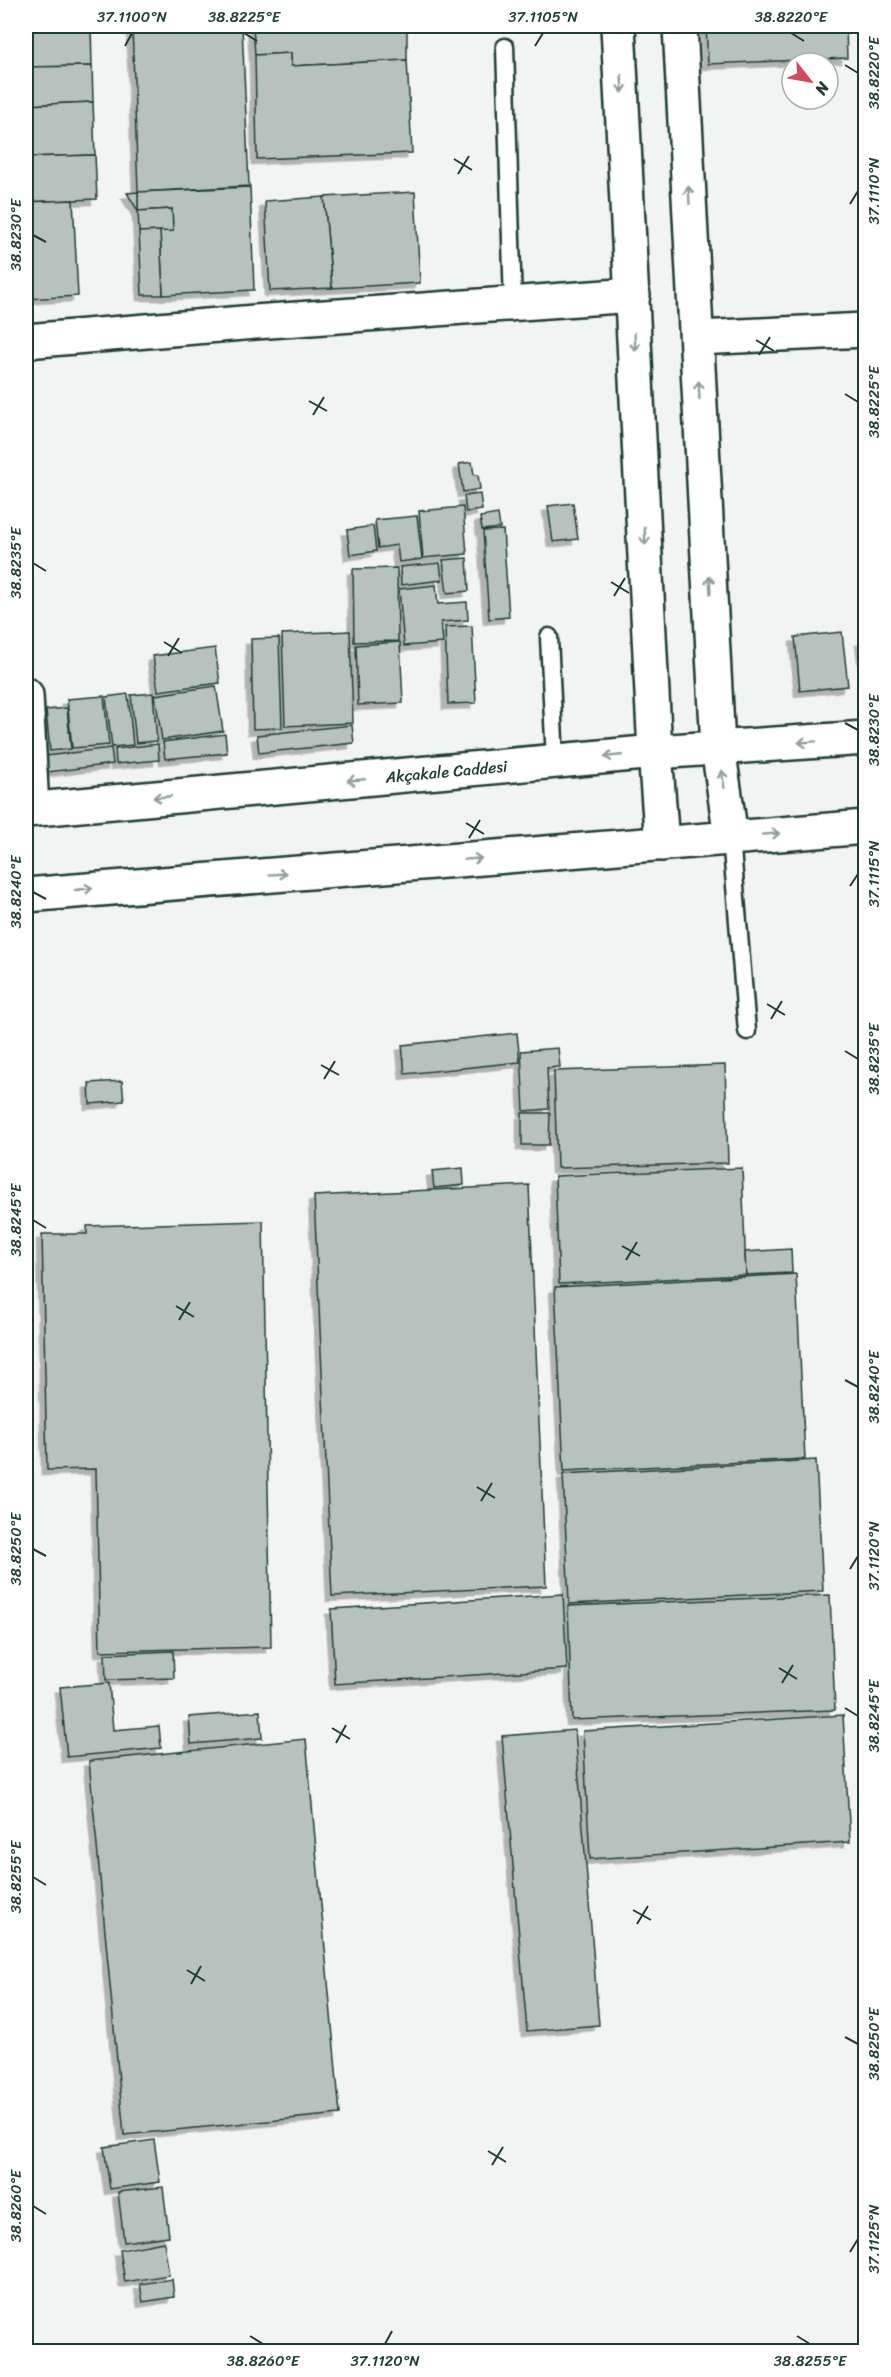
<svg xmlns="http://www.w3.org/2000/svg" width="891" height="2377" viewBox="0 0 891 2377" font-family="Sriracha,sans-serif">
  <style>
    .building { fill: #b7c1bd; stroke: #1f3d34; stroke-width: 1.5; filter: url(#shadow) }
    .lines { fill: none; stroke-linecap: round; stroke-linejoin: round }
    .lane-casing { stroke: #1f3d34; stroke-width: 21 }
    .street-casing { stroke: #1f3d34; stroke-width: 38 }
    .secondary-casing { stroke: #1f3d34; stroke-width: 38 }
    .primary-casing { stroke: #1f3d34; stroke-width: 38 }
    .lane { stroke: #fff; stroke-width: 16 }
    .street { stroke: #fff; stroke-width: 33 }
    .secondary { stroke: #fff; stroke-width: 33 }
    .primary { stroke: #fff; stroke-width: 33 }
    .oneway { stroke: #8f9e9a }
    .ticks { fill: none; stroke: #1f3d34; stroke-width: 2 }
    .labels { text-anchor: middle; dominant-baseline: central; stroke-width: 6; stroke-linejoin: round; paint-order: stroke }
    .street-label { font-size: 16px; fill: #1f3d34; stroke: #fff }
    .neatline { fill: none; stroke: #1f3d34; stroke-width: 2 }
    .ticks-label { font-size: 15px; text-anchor: middle; fill: #1f3d34 }
  </style>
  <defs>
    <filter id="shadow"><feDropShadow dx="-5.5" dy="5.5" stdDeviation="0" flood-color="#0004"/></filter>
  </defs>
  <rect width="100%" height="100%" fill="#f2f3f3"/>
  <filter id="ink" filterUnits="userSpaceOnUse"><feTurbulence type="fractalNoise" baseFrequency=".0167" numOctaves="2"/><feDisplacementMap in="SourceGraphic" scale="12" xChannelSelector="R" yChannelSelector="G"/><feConvolveMatrix kernelMatrix="1 2 1 2 8 2 1 2 1" color-interpolation-filters="sRGB"/></filter>
  <g filter="url(#ink)">
    <g class="building">
      <polygon points="26,26 91,26 92,66 26,67"/>
      <polygon points="132,26 242,26 249,186 138,192"/>
      <polygon points="253,26 407,26 407,60 291,66 291,53 255,55"/>
      <polygon points="706,26 846,26 847,58 708,64"/>
      <polygon points="291,53 291,66 407,60 412,153 257,159 255,55"/>
      <polygon points="92,66 93,102 26,105 26,67"/>
      <polygon points="93,102 95,155 26,157 26,105"/>
      <polygon points="95,155 97,199 26,202 26,157"/>
      <polygon points="250,187 254,290 163,295 160,231 173,231 172,209 138,211 138,192"/>
      <polygon points="138,192 138,211 127,193"/>
      <polygon points="415,192 420,283 332,288 324,197"/>
      <polygon points="324,197 332,288 270,291 265,201"/>
      <polygon points="73,200 78,296 26,299 26,202"/>
      <polygon points="172,209 173,231 139,232 138,211"/>
      <polygon points="160,231 163,295 142,295 139,232"/>
      <polygon points="472,462 474,475 478,475 480,489 463,492 459,464"/>
      <polygon points="480,494 482,510 466,512 464,496"/>
      <polygon points="573,503 578,539 553,542 548,506"/>
      <polygon points="463,507 467,554 423,558 419,511"/>
      <polygon points="498,514 500,528 482,530 480,517"/>
      <polygon points="417,516 422,559 399,562 397,545 378,548 375,520"/>
      <polygon points="373,526 376,551 350,555 347,530"/>
      <polygon points="503,530 509,617 489,619 483,531"/>
      <polygon points="467,558 469,591 447,593 443,560"/>
      <polygon points="440,563 442,580 401,585 400,567"/>
      <polygon points="397,568 398,641 354,642 353,569"/>
      <polygon points="436,585 438,604 467,602 468,620 441,622 443,643 404,646 399,589"/>
      <polygon points="472,626 476,703 448,704 445,627"/>
      <polygon points="350,631 353,723 285,726 282,634"/>
      <polygon points="842,632 848,686 800,691 795,637"/>
      <polygon points="279,638 282,728 253,729 251,639"/>
      <polygon points="861,640 866,640 866,676"/>
      <polygon points="400,642 403,703 358,705 356,645"/>
      <polygon points="215,648 220,683 158,691 153,656"/>
      <polygon points="216,686 223,731 162,740 155,695"/>
      <polygon points="153,693 157,741 136,743 131,695"/>
      <polygon points="128,694 133,745 112,747 106,697"/>
      <polygon points="104,696 109,745 72,748 67,699"/>
      <polygon points="67,708 71,749 50,751 46,710"/>
      <polygon points="352,725 354,743 259,753 257,735"/>
      <polygon points="225,734 227,753 165,759 163,742"/>
      <polygon points="158,744 159,760 116,764 115,749"/>
      <polygon points="111,748 113,764 48,772 46,756"/>
      <polygon points="517,1033 520,1062 405,1074 402,1045"/>
      <polygon points="558,1048 560,1067 547,1068 549,1109 524,1111 521,1051"/>
      <polygon points="725,1065 728,1163 557,1168 554,1071"/>
      <polygon points="122,1081 124,1101 90,1104 89,1083"/>
      <polygon points="522,1113 550,1113 549,1145 522,1145"/>
      <polygon points="463,1168 464,1185 434,1188 432,1171"/>
      <polygon points="742,1168 746,1275 559,1284 555,1176"/>
      <polygon points="529,1185 546,1586 332,1596 314,1196"/>
      <polygon points="263,1221 271,1647 100,1651 96,1469 47,1470 42,1234 87,1234 87,1226"/>
      <polygon points="791,1249 792,1273 746,1275 745,1252"/>
      <polygon points="796,1274 805,1459 564,1471 555,1287"/>
      <polygon points="816,1460 823,1591 569,1604 563,1474"/>
      <polygon points="563,1594 567,1669 335,1684 331,1609"/>
      <polygon points="830,1595 835,1710 572,1720 568,1606"/>
      <polygon points="173,1651 174,1678 106,1680 105,1654"/>
      <polygon points="109,1683 113,1730 159,1726 161,1748 67,1757 60,1687"/>
      <polygon points="260,1711 262,1738 191,1744 189,1717"/>
      <polygon points="843,1715 850,1842 590,1859 583,1731"/>
      <polygon points="575,1730 599,2025 527,2031 502,1736"/>
      <polygon points="306,1739 340,2114 124,2135 89,1761"/>
      <polygon points="154,2140 160,2182 110,2189 104,2147"/>
      <polygon points="163,2187 169,2236 124,2242 118,2192"/>
      <polygon points="164,2242 169,2275 125,2282 120,2250"/>
      <polygon points="172,2279 174,2297 143,2302 140,2284"/>
    </g>
    <g class="lines">
      <defs>
        <g id="lane">
          <polyline points="505,47 513,304"/>
          <polyline points="549,637 555,761"/>
          <polyline points="731,837 747,1031"/>
        </g>
        <g id="street">
          <polyline points="697,338 866,330"/>
          <polyline points="26,341 255,322 633,295"/>
          <polyline points="26,695 32,809"/>
        </g>
        <g id="secondary">
          <polyline points="618,26 655,752 662,844"/>
          <polyline points="680,26 718,747 731,837"/>
        </g>
        <g id="primary">
          <path id="s1" d="M26 810 655 752 866 738"/>
          <polyline points="26,895 866,827"/>
        </g>
      </defs>
      <use href="#lane" class="lane-casing"/>
      <use href="#street" class="street-casing"/>
      <use href="#secondary" class="secondary-casing"/>
      <use href="#primary" class="primary-casing"/>
      <use href="#lane" class="lane"/>
      <use href="#street" class="street"/>
      <use href="#secondary" class="secondary"/>
      <use href="#primary" class="primary"/>
    </g>
    <defs><path id="oneway-shaft" d="M-6 0H5M1.5-3L5.5 0L1.5 3" fill="none" stroke-width="1.6" stroke-linecap="round" stroke-linejoin="round" transform="scale(1.5)"/></defs>
    <g class="oneway">
      <use href="#oneway-shaft" transform="translate(622 84) rotate(87)"/>
      <use href="#oneway-shaft" transform="translate(689 195) rotate(-93)"/>
      <use href="#oneway-shaft" transform="translate(635 342) rotate(87)"/>
      <use href="#oneway-shaft" transform="translate(699 390) rotate(-93)"/>
      <use href="#oneway-shaft" transform="translate(645 536) rotate(87)"/>
      <use href="#oneway-shaft" transform="translate(710 585) rotate(-93)"/>
      <use href="#oneway-shaft" transform="translate(807 742) rotate(176)"/>
      <use href="#oneway-shaft" transform="translate(613 756) rotate(175)"/>
      <use href="#oneway-shaft" transform="translate(723 779) rotate(-99)"/>
      <use href="#oneway-shaft" transform="translate(356 780) rotate(175)"/>
      <use href="#oneway-shaft" transform="translate(162 797) rotate(175)"/>
      <use href="#oneway-shaft" transform="translate(771 834) rotate(-4)"/>
      <use href="#oneway-shaft" transform="translate(473 859) rotate(-4)"/>
      <use href="#oneway-shaft" transform="translate(278 874) rotate(-4)"/>
      <use href="#oneway-shaft" transform="translate(84 889) rotate(-6)"/>
    </g>
  </g>
  <path class="ticks" d="M244 33 257 41M791 33 804 41M125 46 132 33M535 46 543 33M845 65 858 73M454 159 472 170M458 174 469 156M850 204 858 191M33 235 46 242M756 340 774 351M759 355 770 337M845 394 858 402M309 401 327 411M313 415 324 397M33 563 46 571M611 582 629 593M614 596 625 578M164 642 182 653M168 656 179 638M845 723 858 730M466 823 484 834M469 838 480 820M850 886 858 874M33 892 46 899M767 1004 785 1015M771 1019 782 1001M845 1051 858 1059M321 1065 339 1075M324 1079 335 1061M33 1220 46 1228M622 1246 640 1256M626 1260 637 1242M176 1306 194 1317M179 1320 190 1302M845 1380 858 1387M477 1487 495 1498M481 1501 492 1483M33 1549 46 1556M850 1569 858 1556M779 1668 797 1679M782 1683 793 1665M845 1708 858 1716M332 1728 350 1739M336 1743 346 1725M33 1877 46 1885M633 1910 651 1920M637 1924 648 1906M187 1970 205 1981M191 1984 201 1966M845 2037 858 2044M488 2151 506 2162M492 2165 503 2147M33 2206 46 2214M850 2252 858 2239M250 2336 263 2344M797 2336 810 2344M385 2344 392 2331"/>
  <g class="labels">
    <g class="street-label">
      <text stroke="none"><textPath href="#s1" startOffset="422">Akçakale Caddesi</textPath></text>
    </g>
  </g>
  <rect width="891" height="2377" fill="none" stroke="#fff" stroke-width="66"/>
  <g transform="translate(810 81) rotate(121)"><circle r="28" fill="#ffffff" stroke="#a5b1ae" stroke-width="1.5"/>
  <path d="M0-4.5L10 22L0 15L-10 22Z" fill="#d1495b"/>
  <text y="-9" font-size="16" font-weight="bold" text-anchor="middle" fill="#1f3d34">N</text>
  </g>
  <rect x="33" y="33" width="825" height="2311" class="neatline"/>
  <g class="ticks-label">
    <text x="132" y="22">37.1100°N</text>
    <text x="244" y="22">38.8225°E</text>
    <text x="543" y="22">37.1105°N</text>
    <text x="791" y="22">38.8220°E</text>
    <text transform="translate(874 73) rotate(-90)" y="5">38.8220°E</text>
    <text transform="translate(874 191) rotate(-90)" y="5">37.1110°N</text>
    <text transform="translate(16 235) rotate(-90)" y="5">38.8230°E</text>
    <text transform="translate(874 402) rotate(-90)" y="5">38.8225°E</text>
    <text transform="translate(16 563) rotate(-90)" y="5">38.8235°E</text>
    <text transform="translate(874 730) rotate(-90)" y="5">38.8230°E</text>
    <text transform="translate(874 874) rotate(-90)" y="5">37.1115°N</text>
    <text transform="translate(16 892) rotate(-90)" y="5">38.8240°E</text>
    <text transform="translate(874 1059) rotate(-90)" y="5">38.8235°E</text>
    <text transform="translate(16 1220) rotate(-90)" y="5">38.8245°E</text>
    <text transform="translate(874 1387) rotate(-90)" y="5">38.8240°E</text>
    <text transform="translate(16 1549) rotate(-90)" y="5">38.8250°E</text>
    <text transform="translate(874 1556) rotate(-90)" y="5">37.1120°N</text>
    <text transform="translate(874 1716) rotate(-90)" y="5">38.8245°E</text>
    <text transform="translate(16 1877) rotate(-90)" y="5">38.8255°E</text>
    <text transform="translate(874 2044) rotate(-90)" y="5">38.8250°E</text>
    <text transform="translate(16 2206) rotate(-90)" y="5">38.8260°E</text>
    <text transform="translate(874 2239) rotate(-90)" y="5">37.1125°N</text>
    <text x="263" y="2366">38.8260°E</text>
    <text x="385" y="2366">37.1120°N</text>
    <text x="810" y="2366">38.8255°E</text>
  </g>
</svg>
